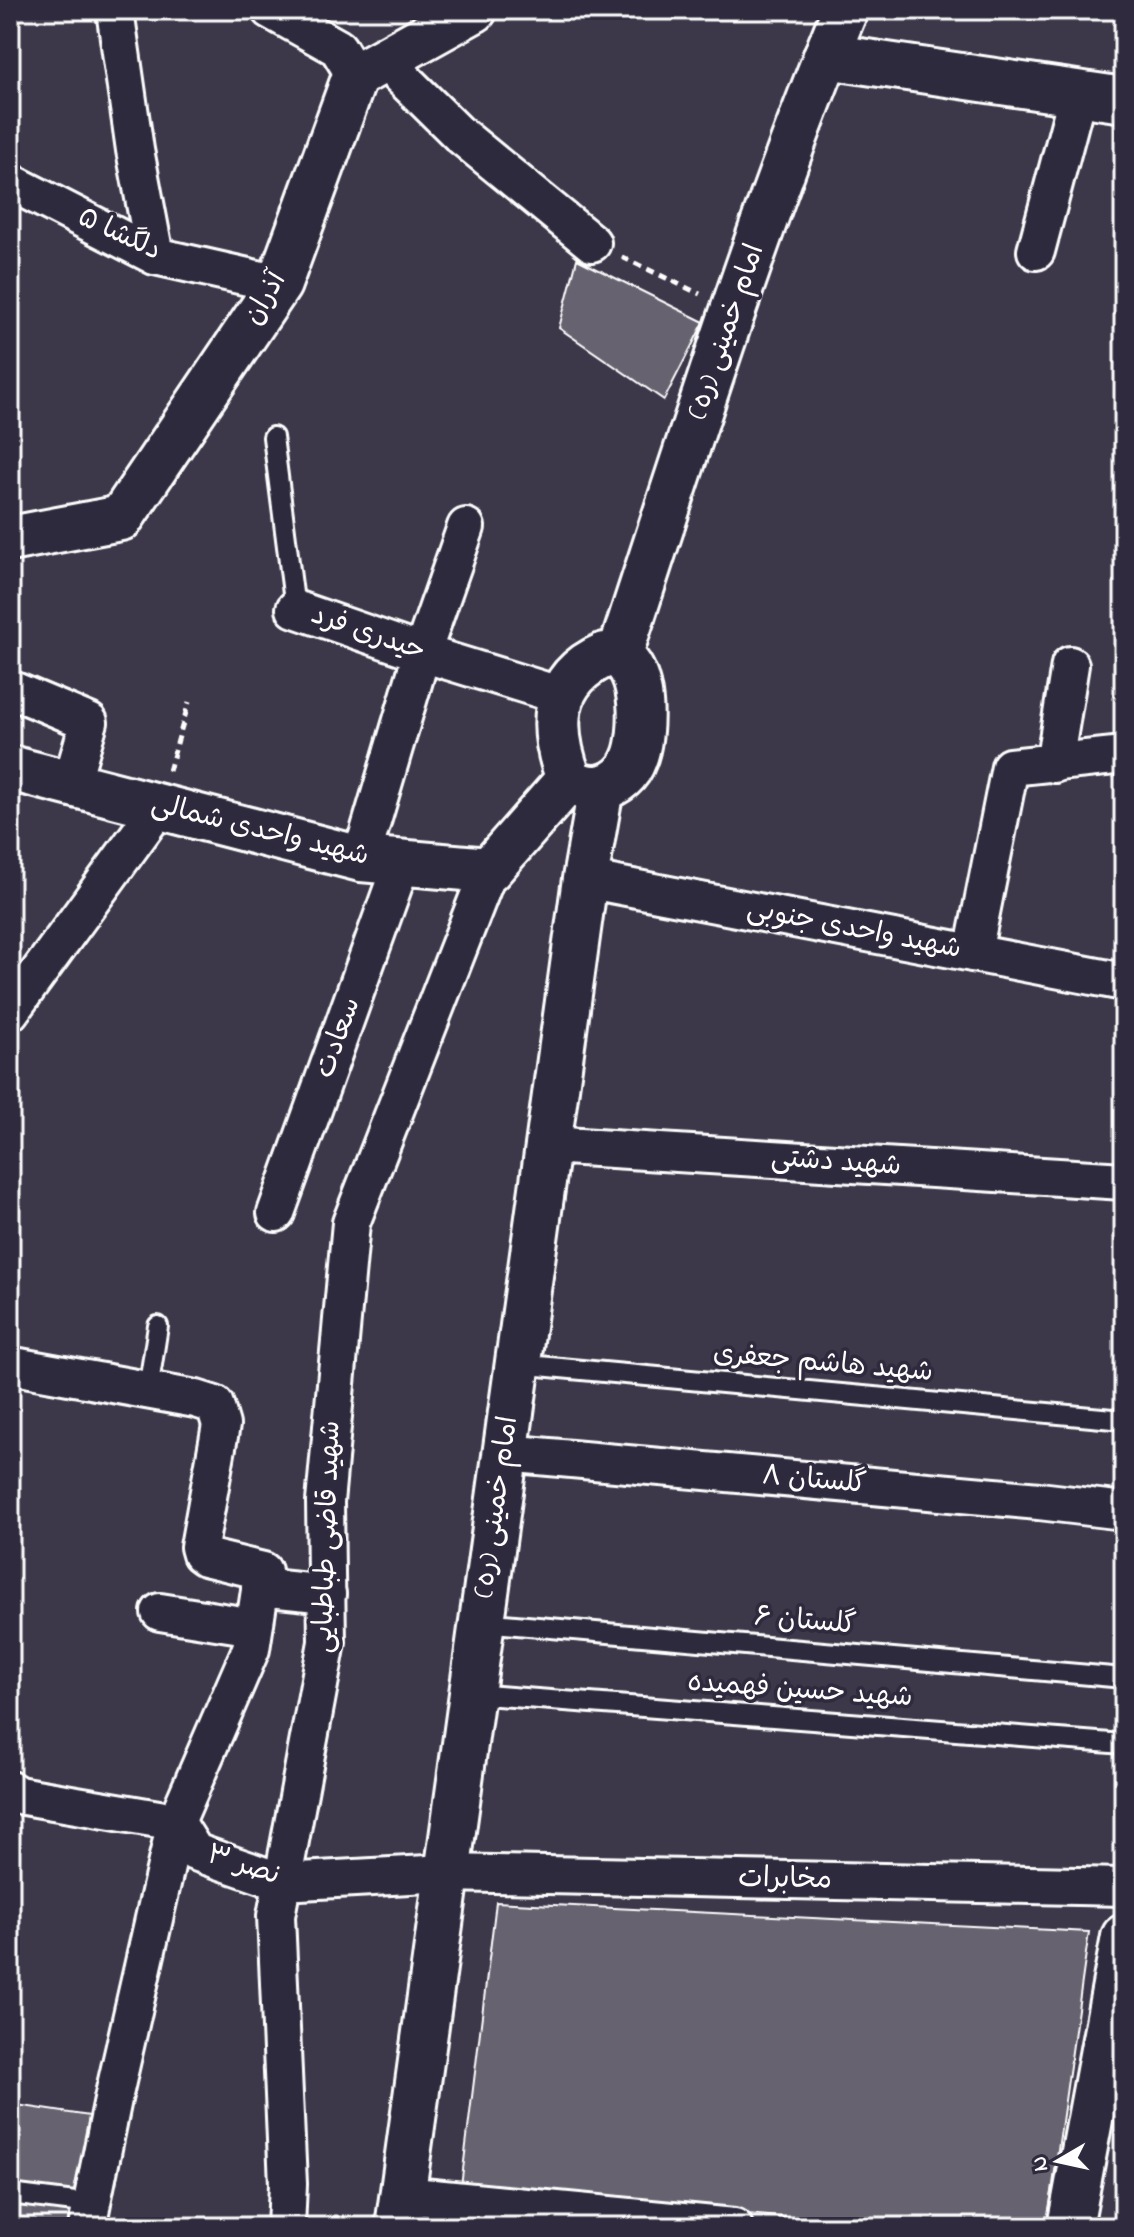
<svg xmlns="http://www.w3.org/2000/svg" width="1134" height="2237" viewBox="0 0 1134 2237" font-family="'Indie Flower','Playpen Sans Arabic',sans-serif">
  <style>
    .building { fill: #666270; stroke: #fff; stroke-width: 2 }
    .lines { fill: none; stroke-linecap: round; stroke-linejoin: round }
    .lane-casing { stroke: #fff; stroke-width: 24 }
    .street-casing { stroke: #fff; stroke-width: 42 }
    .secondary-casing { stroke: #fff; stroke-width: 50 }
    .path { stroke: #fff; stroke-width: 5; stroke-dasharray: 8 6; stroke-linecap: butt }
    .lane { stroke: #2f2a3d; stroke-width: 18 }
    .street { stroke: #2f2a3d; stroke-width: 36 }
    .secondary { stroke: #2f2a3d; stroke-width: 44 }
    .labels { text-anchor: middle; dominant-baseline: central; stroke-width: 7; stroke-linejoin: round; paint-order: stroke }
    .street-label { font-size: 28px; fill: #fff; stroke: #2f2a3d }
  </style>
  <rect width="100%" height="100%" fill="#3c3749"/>
  <filter id="ink" filterUnits="userSpaceOnUse"><feTurbulence type="fractalNoise" baseFrequency=".0125" numOctaves="2"/><feDisplacementMap in="SourceGraphic" scale="16" xChannelSelector="R" yChannelSelector="G"/><feConvolveMatrix kernelMatrix="1 2 1 2 8 2 1 2 1" color-interpolation-filters="sRGB"/></filter>
  <g filter="url(#ink)">
    <g class="building">
      <polygon points="577,259 704,322 664,400 559,328"/>
      <polygon points="496,1902 1089,1932 1047,2227 881,2227 461,2186"/>
      <polygon points="10,2104 90,2116 69,2227 10,2227"/>
    </g>
    <g class="lines">
      <defs>
        <g id="lane">
          <polyline points="273,437 295,609"/>
          <polyline points="517,1364 1124,1420"/>
          <polyline points="148,1390 158,1326"/>
          <polyline points="481,1622 1124,1678"/>
          <polyline points="472,1694 1124,1744"/>
          <polyline points="10,2194 91,2204"/>
        </g>
        <g id="street">
          <polyline points="115,10 135,150 155,256"/>
          <polyline points="270,10 338,48 355,76"/>
          <polyline points="384,60 459,134 592,243"/>
          <polyline points="10,182 155,256 279,284"/>
          <polyline points="1036,251 1078,93"/>
          <polyline points="295,609 422,653 562,696"/>
          <polyline points="10,689 89,722 71,784"/>
          <polyline points="1054,764 1070,665"/>
          <polyline points="361,859 422,653 466,527"/>
          <polyline points="585,879 1124,982"/>
          <polyline points="973,953 1010,767 1124,755"/>
          <polyline points="10,1012 159,807"/>
          <polyline points="548,1145 1124,1181"/>
          <polyline points="276,1213 402,862"/>
          <polyline points="14,1366 196,1399 215,1405 221,1425 199,1547 201,1554 205,1557 263,1571 251,1649 176,1822 113,2099 87,2227"/>
          <polyline points="505,1453 1039,1501 1124,1511"/>
          <polyline points="260,1587 327,1594"/>
          <polyline points="160,1612 254,1627"/>
          <polyline points="10,1790 18,1795 176,1822 195,1852 282,1882 446,1873 1124,1887"/>
          <polyline points="402,2195 734,2227"/>
          <polyline points="286,2227 288,2184 276,1916 327,1642 325,1502 351,1223 489,870"/>
        </g>
        <g id="secondary">
          <polyline points="826,56 1124,100"/>
          <polyline points="10,539 121,518 279,284 355,76 474,10"/>
          <path d="M605 655C609 655 613 655 617 656 646 667 644 736 634 759 629 773 617 784 603 787 590 790 579 787 569 779 550 729 549 679 605 655Z"/>
          <path d="M619 657C690 440 758 221 845 10"/>
          <polyline points="10,768 361,859 489,870 569,779"/>
          <polyline points="398,2227 585,879 601,788"/>
          <polyline points="1070,2227 1124,1937"/>
        </g>
      </defs>
      <use href="#lane" class="lane-casing"/>
      <use href="#street" class="street-casing"/>
      <use href="#secondary" class="secondary-casing"/>
      <g class="path">
        <polyline points="622,257 700,294"/>
        <polyline points="169,771 189,702"/>
      </g>
      <use href="#lane" class="lane"/>
      <use href="#street" class="street"/>
      <use href="#secondary" class="secondary"/>
    </g>
  </g>
  <g class="labels">
    <g class="street-label">
      <text transform="translate(119 235) rotate(25)">دلگشا ۵</text>
      <text transform="translate(266 299) rotate(-60)">آذران</text>
      <text transform="translate(727 332) rotate(-71)">امام خمینی (ره)</text>
      <text transform="translate(368 634) rotate(19)">حیدری فرد</text>
      <text transform="translate(260 831) rotate(14)">شهید واحدی شمالی</text>
      <text transform="translate(854 930) rotate(11)">شهید واحدی جنوبی</text>
      <text transform="translate(339 1038) rotate(-70)">سعادت</text>
      <text transform="translate(836 1163) rotate(4)">شهید دشتی</text>
      <text transform="translate(823 1364) rotate(5)">شهيد هاشم جعفری</text>
      <text transform="translate(814 1481) rotate(5)">گلستان ۸</text>
      <text transform="translate(497 1507) rotate(-82)">امام خمینی (ره)</text>
      <text transform="translate(328 1537) rotate(-88)">شهید قاضی طباطبایی</text>
      <text transform="translate(805 1622) rotate(5)">گلستان ۶</text>
      <text transform="translate(800 1691) rotate(4)">شهيد حسین فهمیده</text>
      <text transform="translate(243 1866) rotate(18)">نصر ۳</text>
      <text transform="translate(785 1880) rotate(1)">مخابرات</text>
    </g>
  </g>
  <rect width="1134" height="2237" fill="none" stroke="#2f2a3d" stroke-width="40"/>
  <rect x="20" y="20" width="1094" height="2197" fill="none" stroke="#fff" stroke-width="3" filter="url(#ink)"/>
  <g transform="translate(1058 2161) rotate(261)" stroke="#2f2a3d" stroke-width="6" paint-order="stroke">
  <path d="M0-6L14 30L0 20L-14 30Z" fill="#ffffff"/>
  <text y="-12" font-size="22" font-weight="bold" text-anchor="middle" fill="#ffffff">N</text>
  </g>
</svg>
